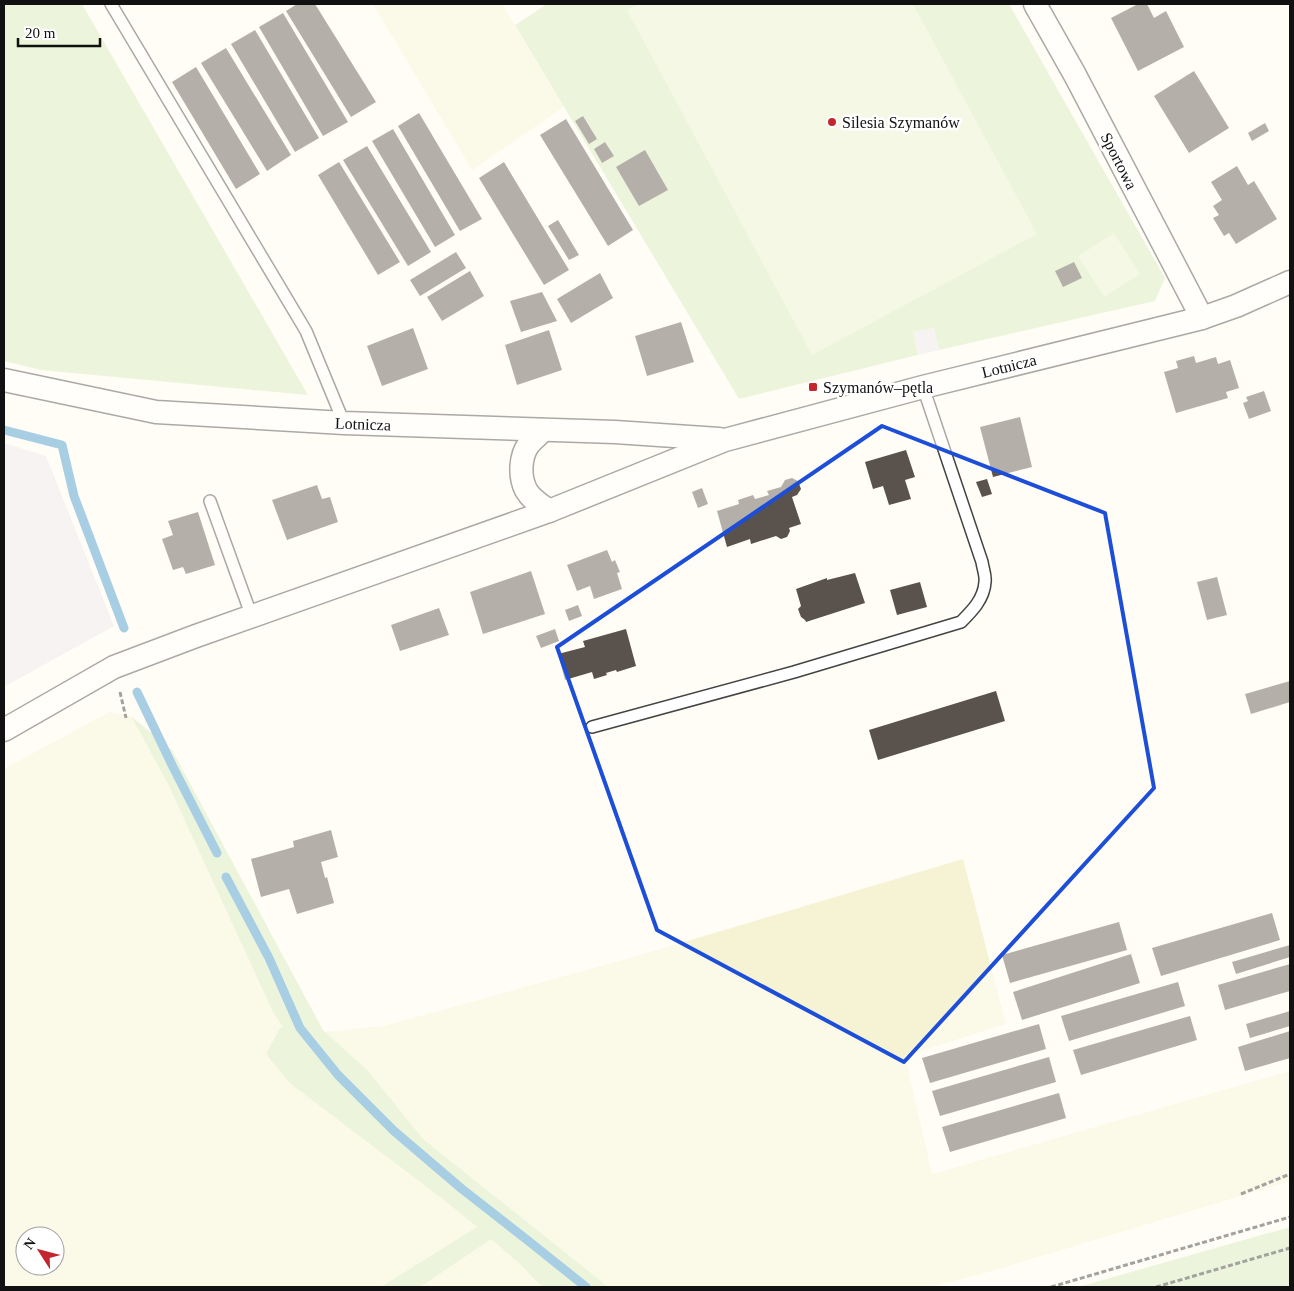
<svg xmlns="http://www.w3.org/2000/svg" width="1294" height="1291" viewBox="0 0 1294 1291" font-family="Georgia,serif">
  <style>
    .industrial { fill: #eee6ef }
    .farmland { fill: #f6f3d4; fill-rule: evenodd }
    .green { fill: #d5ebbd }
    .pitch { fill: #e6f2cf }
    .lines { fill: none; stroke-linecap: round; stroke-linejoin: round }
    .stream { stroke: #3f96cf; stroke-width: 9 }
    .building { fill: #5a524d }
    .lane-casing { stroke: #444; stroke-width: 14 }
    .street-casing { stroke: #444; stroke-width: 25 }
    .path { stroke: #333; stroke-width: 3; stroke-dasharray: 5 2.5; stroke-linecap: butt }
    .lane { stroke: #fff; stroke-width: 11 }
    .street { stroke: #fff; stroke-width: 22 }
    .marked { fill: none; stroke: #1d4ed8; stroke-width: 4; stroke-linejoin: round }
    .poi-dot { fill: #c4262e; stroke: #fff; stroke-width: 2 }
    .labels { text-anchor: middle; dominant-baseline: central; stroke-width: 5; stroke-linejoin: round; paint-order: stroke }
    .poi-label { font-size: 16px; fill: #111; stroke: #fff; text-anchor: start }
    .street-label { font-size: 16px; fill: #111; stroke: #fff }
  </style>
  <rect width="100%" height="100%" fill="#fffdf5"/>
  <g class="industrial">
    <polygon points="934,327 939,350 918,355 913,332"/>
    <polygon points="4,443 46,456 114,626 4,687"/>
  </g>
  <g class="farmland">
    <polygon points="373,4 502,4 564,107 472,170"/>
    <path d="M109 712 131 716 168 784 273 1012 519 1263 542 1287H4V769ZM25 1236H55V1266H25Z"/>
    <polygon points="963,859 1006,1024 905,1056 932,1174 1290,1071 1290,1181 992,1271 931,1287 607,1287 601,1281 385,1109 324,1032 384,1026 637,956"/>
  </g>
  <g class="green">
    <polygon points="4,4 82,4 308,395 41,370 4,361"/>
    <polygon points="547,4 1009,4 1165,278 1155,301 939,350 934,328 913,332 918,355 739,399 515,25"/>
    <polygon points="131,716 172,750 323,1030 367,1070 423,1139 601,1281 607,1287 542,1287 519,1263 491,1239 420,1287 381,1287 477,1227 448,1203 291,1084 266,1054 280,1028 283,1027 273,1012 168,784"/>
    <polygon points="1290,1227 1290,1287 1078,1287"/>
  </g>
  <g class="pitch">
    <polygon points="638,4 913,4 1037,234 812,355 627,10"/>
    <polygon points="1114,233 1140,274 1104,297 1078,256"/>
  </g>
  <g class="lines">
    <g class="stream">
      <polyline points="4,430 62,445 74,496 124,628"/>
      <polyline points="137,692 173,767 217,853"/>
      <polyline points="226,877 269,958 300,1028 338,1075 394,1131 462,1189 531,1243 586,1287"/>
    </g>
  </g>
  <g class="building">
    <polygon points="297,4 315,4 376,102 351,117 286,11"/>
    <polygon points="1138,4 1147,4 1154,18 1166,11 1184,47 1138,71 1111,18"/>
    <polygon points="283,13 348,122 323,136 259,27"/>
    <polygon points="255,30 319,138 295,152 231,44"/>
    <polygon points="226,48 291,155 267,171 201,63"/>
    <polygon points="196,67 260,174 236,189 172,82"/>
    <polygon points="1194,71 1229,128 1189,153 1154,96"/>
    <polygon points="419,113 482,219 460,231 398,126"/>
    <polygon points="583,116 597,139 589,144 575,121"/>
    <polygon points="566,119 633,230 608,246 540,135"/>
    <polygon points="1265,123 1269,131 1252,141 1248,133"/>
    <polygon points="393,129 455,235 435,247 372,141"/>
    <polygon points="605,142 614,156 602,163 594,149"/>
    <polygon points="367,146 431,252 408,266 343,160"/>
    <polygon points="645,150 668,190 639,206 616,167"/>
    <polygon points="339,162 400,262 378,275 318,175"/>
    <polygon points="504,162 569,270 544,285 479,178"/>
    <polygon points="1237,166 1248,185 1254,181 1277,219 1236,244 1229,233 1224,236 1213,218 1219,215 1213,206 1222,200 1211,182"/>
    <polygon points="558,220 579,255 569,260 548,226"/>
    <polygon points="456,252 466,268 420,296 410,280"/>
    <polygon points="1074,262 1082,278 1063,287 1055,271"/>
    <polygon points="470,271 484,296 442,321 427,297"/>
    <polygon points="600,273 613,298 571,323 557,299"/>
    <polygon points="542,292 557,321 521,332 510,301"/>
    <polygon points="681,322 694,362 647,376 635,336"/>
    <polygon points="413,328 428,369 382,386 367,346"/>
    <polygon points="549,330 562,370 517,385 505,345"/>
    <polygon points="1194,356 1196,363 1216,357 1218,364 1230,360 1239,388 1226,392 1228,398 1176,413 1164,372 1178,368 1176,361"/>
    <polygon points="1264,391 1271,411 1249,419 1243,403 1248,401 1246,397"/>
    <polygon points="1020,417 1032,467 993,477 980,427"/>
    <polygon points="906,450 915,477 905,480 911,499 889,505 883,486 873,489 865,462"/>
    <polygon points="792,478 798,481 801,489 797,495 792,497 801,524 789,528 790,531 787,537 781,539 776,536 751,544 750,539 727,547 717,511 739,504 738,500 753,495 755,499 769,495 767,491 781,487 785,480"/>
    <polygon points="987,479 992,494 982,497 976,482"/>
    <polygon points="317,485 322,499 330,497 338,522 287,540 272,500"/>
    <polygon points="702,488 708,504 698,508 692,492"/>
    <polygon points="198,512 215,565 186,574 183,567 173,570 162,539 173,535 168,521"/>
    <polygon points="607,550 612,562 615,560 620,572 617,573 622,589 594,599 590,586 577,591 567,565"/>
    <polygon points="531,571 545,614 483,634 470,592"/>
    <polygon points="855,573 865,603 806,622 805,620 801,617 798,609 801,606 796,589 827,578 827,580"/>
    <polygon points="1217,577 1227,615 1207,620 1197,582"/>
    <polygon points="920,582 927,607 897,615 890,590"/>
    <polygon points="578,605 582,616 569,621 565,610"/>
    <polygon points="439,608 449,635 400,651 391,625"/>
    <polygon points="555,629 559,641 541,648 536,636"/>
    <polygon points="626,629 636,666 617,672 616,670 606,673 607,675 594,679 592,672 565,680 558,654 585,647 583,641"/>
    <polygon points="1290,681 1290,702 1251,714 1245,694"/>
    <polygon points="996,691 1005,721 878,760 869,730"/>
    <polygon points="331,830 338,857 321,862 325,878 327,877 334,903 297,914 289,889 261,897 251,859 294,847 293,841"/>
    <polygon points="1272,913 1280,940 1161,976 1152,948"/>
    <polygon points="1119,922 1127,950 1010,983 1002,955"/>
    <polygon points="1290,945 1290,957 1236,974 1232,962"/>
    <polygon points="1131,954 1140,983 1022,1020 1013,992"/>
    <polygon points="1290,964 1290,991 1225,1010 1218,985"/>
    <polygon points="1178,982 1185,1006 1069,1041 1061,1016"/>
    <polygon points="1290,1011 1290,1026 1250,1038 1246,1024"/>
    <polygon points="1190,1016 1197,1040 1081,1075 1073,1050"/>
    <polygon points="1039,1024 1046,1049 930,1083 922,1058"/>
    <polygon points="1290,1031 1290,1058 1245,1071 1238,1047"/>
    <polygon points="1049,1057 1056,1082 940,1116 932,1091"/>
    <polygon points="1059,1093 1066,1118 950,1152 942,1127"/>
  </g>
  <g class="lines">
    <defs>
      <g id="lane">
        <polyline points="111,4 306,331 344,423"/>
        <polyline points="210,501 252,617"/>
        <path d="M592 727 794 672 961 622C972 611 984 599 985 582 986 576 983 569 982 562L923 387"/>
      </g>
      <g id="street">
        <polyline points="1035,4 1075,75 1202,318"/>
        <polyline points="4,380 156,412 344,423 615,432 719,439"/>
        <path d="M543 430C539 435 533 439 529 444 520 456 519 476 526 490 531 499 541 505 549 511"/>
        <polyline points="4,730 114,667 196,636 549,511 725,440 923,387 1202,318 1236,306 1290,282"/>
      </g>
    </defs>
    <use href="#lane" class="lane-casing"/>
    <use href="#street" class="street-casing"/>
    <g class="path">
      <polyline points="120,692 126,718"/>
      <polyline points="1241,1194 1290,1174"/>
      <polyline points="1051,1287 1290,1217"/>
      <polyline points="1156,1287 1290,1248"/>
    </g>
    <use href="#lane" class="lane"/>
    <use href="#street" class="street"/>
  </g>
  <path d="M0 0H1294V1291H0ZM882 426 1105 513 1154 788 904 1062 657 930 557 647Z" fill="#fffdf5" fill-opacity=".55" fill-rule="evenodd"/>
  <path class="marked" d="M882 426 1105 513 1154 788 904 1062 657 930 557 647Z"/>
  <g class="poi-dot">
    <circle cx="832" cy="122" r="5"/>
    <rect x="808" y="382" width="10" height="10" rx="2.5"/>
  </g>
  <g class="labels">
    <g class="poi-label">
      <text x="842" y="122">Silesia Szymanów</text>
      <text x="823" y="387">Szymanów–pętla</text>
    </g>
    <g class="street-label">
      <text transform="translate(1119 161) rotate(63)">Sportowa</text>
      <text transform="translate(1009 366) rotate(-14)">Lotnicza</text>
      <text transform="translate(363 424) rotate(2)">Lotnicza</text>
    </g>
  </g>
  <rect width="1294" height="1291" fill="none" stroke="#111111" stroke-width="10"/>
  <g transform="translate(40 1251) rotate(306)"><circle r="24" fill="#ffffff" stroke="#a0a0a0"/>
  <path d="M0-4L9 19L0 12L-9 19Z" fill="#c4262e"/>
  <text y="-8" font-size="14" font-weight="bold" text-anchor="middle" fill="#111111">N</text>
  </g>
  <path d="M18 38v8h82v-8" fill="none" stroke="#111111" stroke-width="2.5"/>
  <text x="25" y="38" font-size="15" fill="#111111" stroke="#ffffff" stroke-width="4" paint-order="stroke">20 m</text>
</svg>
